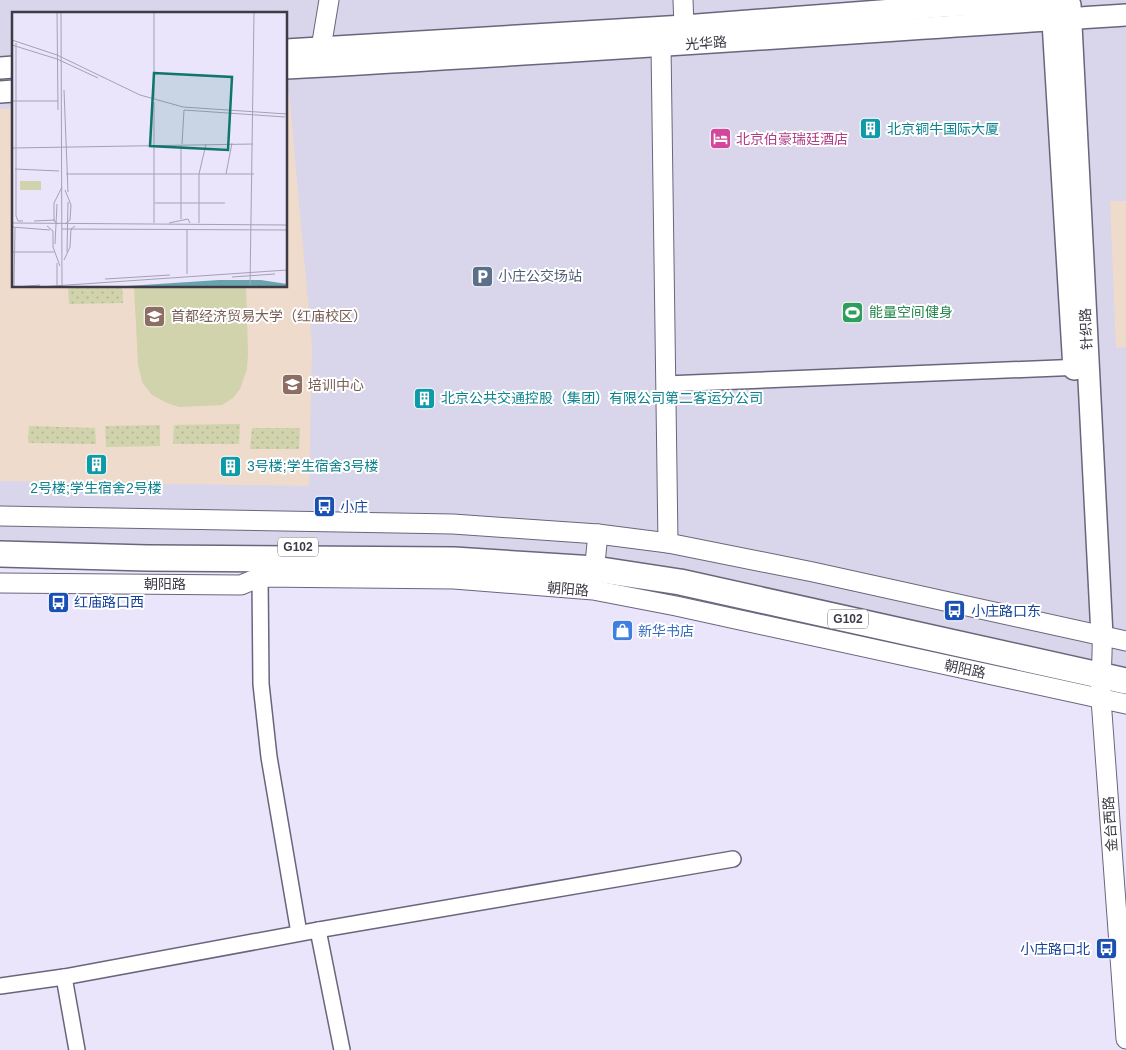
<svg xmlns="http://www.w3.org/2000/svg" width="1126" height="1050" viewBox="0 0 1126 1050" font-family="Helvetica,'Noto Sans SC',sans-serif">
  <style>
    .commercial { fill: #d9d5ea; fill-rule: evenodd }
    .education { fill: #eedbcb }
    .grass { fill: url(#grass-dots) }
    .garden { fill: #d0d3ab }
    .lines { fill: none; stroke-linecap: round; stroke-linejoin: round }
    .minor-casing { stroke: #6b657c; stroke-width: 18 }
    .tertiary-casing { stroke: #6b657c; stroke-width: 21 }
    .secondary-casing { stroke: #6b657c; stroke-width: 24 }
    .trunk-casing { stroke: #6b657c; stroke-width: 28 }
    .minor { stroke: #fff; stroke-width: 15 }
    .tertiary { stroke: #fff; stroke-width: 19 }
    .secondary { stroke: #fff; stroke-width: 21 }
    .trunk { stroke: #fff; stroke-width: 25 }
    .labels { text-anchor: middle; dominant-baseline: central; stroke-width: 4; stroke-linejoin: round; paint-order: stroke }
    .shield { fill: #fff; stroke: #77767d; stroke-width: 1 }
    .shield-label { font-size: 12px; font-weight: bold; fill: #3d3b45 }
    .street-label { font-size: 14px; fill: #3d3b45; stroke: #fff }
    .culture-label { font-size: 14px; fill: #0d838f; stroke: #fff; text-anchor: start }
    .hotel-label { font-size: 14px; fill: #b23c85; stroke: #fff; text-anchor: start }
    .service-label { font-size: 14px; fill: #4e5e75; stroke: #fff; text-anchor: start }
    .leisure-label { font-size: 14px; fill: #27864d; stroke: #fff; text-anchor: start }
    .education-label { font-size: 14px; fill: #785e54; stroke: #fff; text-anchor: start }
    .transit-label { font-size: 14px; fill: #164399; stroke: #fff; text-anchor: start }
    .shop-label { font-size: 14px; fill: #366cbe; stroke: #fff; text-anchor: start }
    .inset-road { fill: none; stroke: #a5a1b2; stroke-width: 1 }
    .view { fill: #0f766e; fill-opacity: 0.15; stroke: #0f766e; stroke-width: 2.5 }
    .inset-edge { fill: none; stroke: #3d3b45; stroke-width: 2.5 }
  </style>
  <defs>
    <pattern id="grass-dots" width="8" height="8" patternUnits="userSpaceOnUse" patternTransform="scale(1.25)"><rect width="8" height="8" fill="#d0d3ab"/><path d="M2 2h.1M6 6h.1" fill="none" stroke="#b4b694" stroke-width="1.8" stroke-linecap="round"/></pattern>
  </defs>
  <rect width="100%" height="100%" fill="#eae5fb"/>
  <path class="commercial" d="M0 0H1126V685L659 572 0 545ZM14 14H286V286H14Z"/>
  <g class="education">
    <polygon points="289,92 312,345 309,486 0,481 0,109 14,108 14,286 286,286 286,93"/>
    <polygon points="1110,201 1126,201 1126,347 1116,348"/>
  </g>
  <g class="grass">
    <polygon points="68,286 122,286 123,303 69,304"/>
    <polygon points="240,424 239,444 173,444 174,425"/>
    <polygon points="160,425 160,446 106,447 105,426"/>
    <polygon points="29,426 95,428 96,444 28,443"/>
    <polygon points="252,428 300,428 299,449 250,449"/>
  </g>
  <polygon class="garden" points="134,286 246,286 248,354 247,369 240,389 233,398 222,405 179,407 167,403 152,395 142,382 138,364"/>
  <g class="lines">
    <defs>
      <g id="minor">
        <polyline points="666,384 1082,367"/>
        <polyline points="260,577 261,684 269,757 299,933"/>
        <polyline points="318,930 342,1050"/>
        <polyline points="0,986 64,977"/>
        <polyline points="77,1050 64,977 318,930 733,859"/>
      </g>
      <g id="tertiary">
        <polyline points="683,0 684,26"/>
        <polyline points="661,46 668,543"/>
        <polyline points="321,63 321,48 329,0"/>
        <polyline points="0,516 453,524 598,534 668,543 813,572 1126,641"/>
        <polyline points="593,582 598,534"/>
        <polyline points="0,583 241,585 260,577 454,579 593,590 676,606 1126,704"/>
        <path d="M1102 636C1103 657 1100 677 1101 699L1126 1039"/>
      </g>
      <g id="secondary">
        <polyline points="1052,5 1074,369"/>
        <polyline points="1070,5 1102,636"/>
        <polyline points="286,50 684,26 945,6 1066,0"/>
        <polyline points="0,68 14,67"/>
        <path d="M286 68C566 53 846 33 1126 15"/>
        <polyline points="0,92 14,91"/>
      </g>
      <polyline id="trunk" points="0,554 147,558 454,560 595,569 680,582 1126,681"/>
    </defs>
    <use href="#minor" class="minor-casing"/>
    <use href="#tertiary" class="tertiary-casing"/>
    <use href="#secondary" class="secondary-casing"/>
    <use href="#trunk" class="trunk-casing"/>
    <use href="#minor" class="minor"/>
    <use href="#tertiary" class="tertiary"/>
    <use href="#secondary" class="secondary"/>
    <use href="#trunk" class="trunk"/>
  </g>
  <defs>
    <symbol id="building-square" viewBox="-11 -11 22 22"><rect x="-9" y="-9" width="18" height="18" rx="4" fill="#0f9aa8" stroke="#fff"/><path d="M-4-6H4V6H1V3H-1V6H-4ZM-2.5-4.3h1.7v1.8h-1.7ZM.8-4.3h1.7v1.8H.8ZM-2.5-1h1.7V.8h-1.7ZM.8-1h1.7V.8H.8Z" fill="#fff"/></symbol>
    <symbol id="hotel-square" viewBox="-11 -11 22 22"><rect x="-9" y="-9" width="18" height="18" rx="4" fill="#d1479c" stroke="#fff"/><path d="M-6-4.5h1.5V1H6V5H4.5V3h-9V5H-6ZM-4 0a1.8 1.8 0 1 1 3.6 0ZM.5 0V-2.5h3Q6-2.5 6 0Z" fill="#fff"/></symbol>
    <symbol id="parking-square" viewBox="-11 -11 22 22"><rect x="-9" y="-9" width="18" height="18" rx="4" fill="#5c6f8a" stroke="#fff"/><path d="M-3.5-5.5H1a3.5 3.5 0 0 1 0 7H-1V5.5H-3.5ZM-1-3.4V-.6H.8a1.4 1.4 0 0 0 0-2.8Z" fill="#fff"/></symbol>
    <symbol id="stadium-square" viewBox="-11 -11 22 22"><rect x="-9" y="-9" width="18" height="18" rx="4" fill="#2e9e5b" stroke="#fff"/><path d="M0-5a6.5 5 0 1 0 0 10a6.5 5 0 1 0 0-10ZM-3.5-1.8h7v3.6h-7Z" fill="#fff"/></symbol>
    <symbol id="university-square" viewBox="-11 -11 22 22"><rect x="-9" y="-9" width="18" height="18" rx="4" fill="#8d6e63" stroke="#fff"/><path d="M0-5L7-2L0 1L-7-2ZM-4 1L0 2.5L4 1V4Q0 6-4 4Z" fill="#fff"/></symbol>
    <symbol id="school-square" viewBox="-11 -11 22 22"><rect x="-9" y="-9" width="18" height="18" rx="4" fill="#8d6e63" stroke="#fff"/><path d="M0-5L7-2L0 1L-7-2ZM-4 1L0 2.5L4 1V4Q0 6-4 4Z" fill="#fff"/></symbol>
    <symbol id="bus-square" viewBox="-11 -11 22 22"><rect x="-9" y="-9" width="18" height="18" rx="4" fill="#1a4fb4" stroke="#fff"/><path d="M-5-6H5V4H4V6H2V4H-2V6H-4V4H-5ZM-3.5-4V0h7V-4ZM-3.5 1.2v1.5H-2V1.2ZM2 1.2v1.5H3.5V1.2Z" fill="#fff"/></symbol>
    <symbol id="shop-square" viewBox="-11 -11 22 22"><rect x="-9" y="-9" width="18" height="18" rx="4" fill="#3f7fe0" stroke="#fff"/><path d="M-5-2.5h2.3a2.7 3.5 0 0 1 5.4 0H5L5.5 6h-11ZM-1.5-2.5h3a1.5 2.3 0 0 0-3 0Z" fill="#fff"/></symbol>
  </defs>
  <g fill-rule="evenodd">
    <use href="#building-square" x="858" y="116" width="25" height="25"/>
    <use href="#hotel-square" x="708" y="126" width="25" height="25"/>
    <use href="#parking-square" x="470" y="264" width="25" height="25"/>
    <use href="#stadium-square" x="840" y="300" width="25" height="25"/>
    <use href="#university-square" x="142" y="304" width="25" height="25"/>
    <use href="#school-square" x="280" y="372" width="25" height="25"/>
    <use href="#building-square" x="412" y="386" width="25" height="25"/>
    <use href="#building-square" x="84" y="452" width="25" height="25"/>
    <use href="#building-square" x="218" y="454" width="25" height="25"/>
    <use href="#bus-square" x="312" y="494" width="25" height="25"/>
    <use href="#bus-square" x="46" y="590" width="25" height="25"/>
    <use href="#bus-square" x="942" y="598" width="25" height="25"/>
    <use href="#shop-square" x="610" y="618" width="25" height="25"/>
    <use href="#bus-square" x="1094" y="936" width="25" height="25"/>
  </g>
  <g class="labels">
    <g class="shield">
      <rect x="278" y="537.5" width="40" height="19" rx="4"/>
      <rect x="828" y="609.5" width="40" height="19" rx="4"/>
    </g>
    <g class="shield-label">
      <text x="298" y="547">G102</text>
      <text x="848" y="619">G102</text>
    </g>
    <g class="street-label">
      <text transform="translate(706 43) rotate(-4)">光华路</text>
      <text transform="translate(1086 329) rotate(-93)">针织路</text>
      <text x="165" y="584">朝阳路</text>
      <text transform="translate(568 589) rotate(5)">朝阳路</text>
      <text transform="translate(965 669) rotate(12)">朝阳路</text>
      <text transform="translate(1110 824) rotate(-94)">金台西路</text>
    </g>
    <g class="culture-label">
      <text x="887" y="129">北京铜牛国际大厦</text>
      <text x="441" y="398">北京公共交通控股（集团）有限公司第二客运分公司</text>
      <text x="247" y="466">3号楼;学生宿舍3号楼</text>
      <text x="96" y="488" text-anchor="middle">2号楼;学生宿舍2号楼</text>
    </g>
    <g class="hotel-label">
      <text x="736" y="139">北京伯豪瑞廷酒店</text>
    </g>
    <g class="service-label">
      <text x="498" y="276">小庄公交场站</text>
    </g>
    <g class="leisure-label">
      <text x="869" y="312">能量空间健身</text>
    </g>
    <g class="education-label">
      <text x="171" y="316">首都经济贸易大学（红庙校区）</text>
      <text x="308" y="385">培训中心</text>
    </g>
    <g class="transit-label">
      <text x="340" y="507">小庄</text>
      <text x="74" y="602">红庙路口西</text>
      <text x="971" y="611">小庄路口东</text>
      <text x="1090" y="949" text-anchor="end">小庄路口北</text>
    </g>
    <g class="shop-label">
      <text x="638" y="631">新华书店</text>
    </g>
  </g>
  <g transform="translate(12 12)">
    <rect width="275" height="275" fill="#eae5fb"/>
    <path d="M8 169H29V178H8Z" fill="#d0d3ab"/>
    <path d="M207 268H249L275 272V275H100Z" fill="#69a4ac"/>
    <path class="inset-road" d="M45 0 46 98M49 0 50 275M142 0V87M0 28 45 43 128 83 171 95 275 102M4 31V204L6 209H11M0 33 45 47 86 66M52 78 56 180M1 89H46M172 98 273 105M170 132 172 98M0 136 241 132M3 157 47 159M54 162H242M214 162 220 131M143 191H213M169 207V134M22 209 43 208M0 211 275 213M142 211V90M157 211 176 207 178 211M187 211V162L194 132M46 212 42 209V191L50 175M53 212 58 208 59 193 53 178M35 214 41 219V235L48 254M0 215 38 218M50 217 275 218M43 232 45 192M0 240H42M55 240 56 190M52 248 58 235 59 217 63 214M175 262V217M220 265 263 262M93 267 158 263M45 274V251M2 275 3 215M5 275 28 273M27 275 275 258M238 275 242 0"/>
    <path class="view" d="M142 61 220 65 216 138 138 134Z"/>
    <rect width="275" height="275" class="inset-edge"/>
  </g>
</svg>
